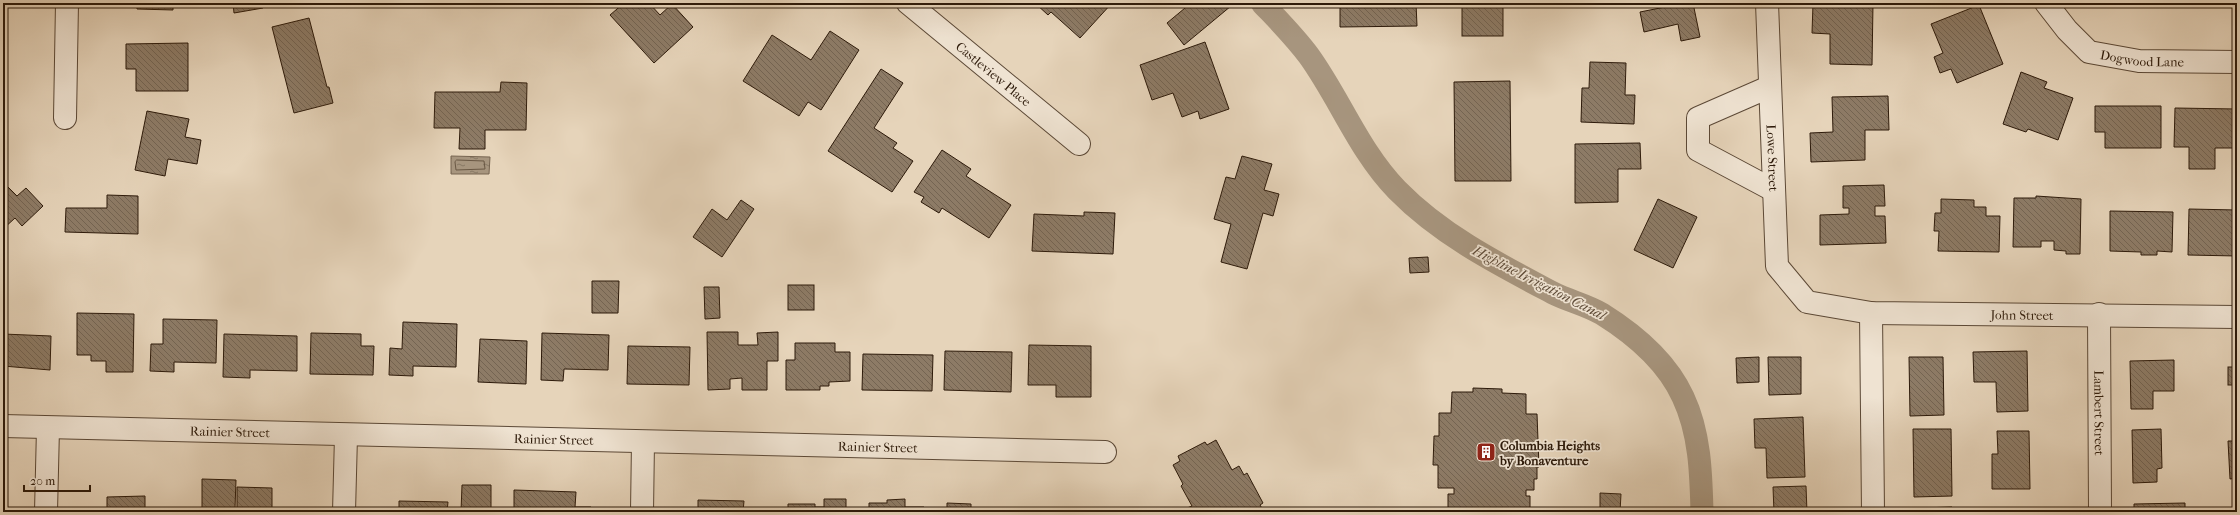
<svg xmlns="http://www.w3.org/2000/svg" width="2240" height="515" viewBox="0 0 2240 515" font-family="'IM FELL French Canon',serif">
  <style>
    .water { fill: url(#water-ripples); stroke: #766450 }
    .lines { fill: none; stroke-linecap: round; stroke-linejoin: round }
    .shore { stroke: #6a5844; stroke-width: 1 }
    .canal { stroke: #a7957e; stroke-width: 23 }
    .building { fill: url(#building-back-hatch); stroke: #2d1a0a }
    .street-casing { stroke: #5b4836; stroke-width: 24 }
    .street { stroke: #efe3d2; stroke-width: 22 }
    .labels { text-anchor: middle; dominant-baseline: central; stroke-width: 3.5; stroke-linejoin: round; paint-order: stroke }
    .street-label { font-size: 13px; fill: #2d1a0a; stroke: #efe3d2 }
    .poi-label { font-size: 13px; font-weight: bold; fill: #2d1a0a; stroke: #efe3d2; text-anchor: start }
    .water-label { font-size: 14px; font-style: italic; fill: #5e4b38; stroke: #efe3d2 }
  </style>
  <defs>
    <pattern id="water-ripples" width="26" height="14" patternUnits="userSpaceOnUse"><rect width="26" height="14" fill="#a7957e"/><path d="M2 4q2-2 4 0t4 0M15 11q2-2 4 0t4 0" fill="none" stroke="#887965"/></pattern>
    <pattern id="building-back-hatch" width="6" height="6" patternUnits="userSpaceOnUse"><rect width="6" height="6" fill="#8d7b66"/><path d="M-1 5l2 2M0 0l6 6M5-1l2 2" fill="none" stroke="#746452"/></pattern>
  </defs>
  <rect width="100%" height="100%" fill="#e6d4ba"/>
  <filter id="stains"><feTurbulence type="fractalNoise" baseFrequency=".005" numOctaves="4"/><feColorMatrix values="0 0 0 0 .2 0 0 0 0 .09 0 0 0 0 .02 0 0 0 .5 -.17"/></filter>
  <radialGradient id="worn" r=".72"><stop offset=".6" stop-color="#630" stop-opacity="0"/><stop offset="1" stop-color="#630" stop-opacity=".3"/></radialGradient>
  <polygon class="water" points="451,156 490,157 489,174 451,174"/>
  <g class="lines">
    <polygon class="shore" points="457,160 484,161 485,169 456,170 455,162"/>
    <path class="canal" d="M1262 3C1278 20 1295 37 1309 56 1340 99 1359 151 1397 190 1441 235 1498 264 1553 293 1569 301 1587 305 1602 314 1634 334 1667 362 1683 397 1700 433 1701 473 1702 512"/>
  </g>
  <g class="building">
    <polygon points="137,3 173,3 173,10 137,9"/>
    <polygon points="233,3 262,3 263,8 234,13"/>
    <polygon points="624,3 649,3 660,15 672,4 693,27 654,63 610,15"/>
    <polygon points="1035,3 1112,3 1080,38 1051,12 1048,15"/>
    <polygon points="1191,3 1228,3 1231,6 1184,45 1167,23"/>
    <polygon points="1340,3 1416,3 1417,26 1340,27"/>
    <rect x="1462" y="3" width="41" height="33"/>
    <polygon points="1664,3 1693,3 1700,37 1681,41 1678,24 1644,32 1640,12 1665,7"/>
    <polygon points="2158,3 2229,3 2229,6 2158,5"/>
    <polygon points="1813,4 1873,4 1872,65 1830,64 1830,34 1812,33"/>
    <polygon points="1979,5 2003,64 1957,83 1951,69 1940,73 1934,57 1943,53 1931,24"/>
    <polygon points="309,18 327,87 329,87 333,103 294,113 272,27"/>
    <polygon points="830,31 859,50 821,110 808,102 799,116 743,81 772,35 811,60"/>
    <polygon points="1205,42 1229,109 1200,119 1198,111 1182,117 1173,93 1152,100 1140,65"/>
    <polygon points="188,43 188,91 136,91 136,69 126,69 126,44"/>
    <polygon points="1590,62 1626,63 1625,95 1635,95 1634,124 1581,122 1582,88 1589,88"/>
    <polygon points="881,69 903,83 874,128 897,143 893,148 913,161 892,192 828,151"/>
    <polygon points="2021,72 2047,82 2044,88 2073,98 2058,140 2028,129 2026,132 2003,124"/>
    <polygon points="1510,81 1511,181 1455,181 1454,82"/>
    <polygon points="501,82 527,83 526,130 485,130 485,149 459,149 460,128 434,128 435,92 500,92"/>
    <polygon points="1888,96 1889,130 1865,130 1865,160 1811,162 1810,133 1833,132 1832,97"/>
    <polygon points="2095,106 2161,106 2161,148 2105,148 2105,132 2095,132"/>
    <polygon points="2175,108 2237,109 2236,148 2215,148 2215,169 2189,169 2189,147 2174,147"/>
    <polygon points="147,111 189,119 185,137 201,140 197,164 168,159 165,176 135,170"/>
    <polygon points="1640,143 1641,169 1618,169 1618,202 1575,203 1575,144"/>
    <polygon points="942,150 971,169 966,176 1011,205 989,238 942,208 939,213 921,202 924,197 914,192"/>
    <polygon points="1242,156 1272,164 1264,190 1279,194 1273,216 1263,213 1247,269 1221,262 1231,224 1214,219 1226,177 1235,179"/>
    <polygon points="3,182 17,196 26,188 43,206 22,226 15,218 3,229"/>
    <polygon points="1884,185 1885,206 1875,206 1875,216 1885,216 1886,243 1820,245 1820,215 1849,214 1849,208 1843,208 1843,186"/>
    <polygon points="107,195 138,196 138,234 65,232 66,208 107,208"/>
    <polygon points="2036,196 2081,199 2080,254 2066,254 2066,251 2054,250 2054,241 2041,241 2041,247 2013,247 2014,198 2036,198"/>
    <polygon points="1658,199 1697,217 1673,268 1634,250"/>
    <polygon points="1941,199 1974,200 1974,207 1986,207 1986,216 2000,216 1999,252 1938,251 1939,231 1934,231 1935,213 1941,213"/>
    <polygon points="741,200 754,209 722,257 693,237 712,209 727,220"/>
    <polygon points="2189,209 2237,210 2237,256 2188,255"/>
    <polygon points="2110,211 2173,212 2172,252 2157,251 2157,255 2141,255 2141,252 2110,251"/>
    <polygon points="1084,212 1115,213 1113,254 1032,251 1034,214 1084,216"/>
    <polygon points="1428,257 1429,272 1410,273 1409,258"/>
    <polygon points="592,281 619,281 618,313 592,313"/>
    <rect x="788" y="285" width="26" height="25"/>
    <polygon points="704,287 719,287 720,318 705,319"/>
    <polygon points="77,313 134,314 133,372 106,372 106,361 91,361 91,355 77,355"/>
    <polygon points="163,319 217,320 216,363 174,362 174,372 150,371 151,344 163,344"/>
    <polygon points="403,322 457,324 456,367 413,366 413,376 389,375 390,348 402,349"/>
    <polygon points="707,332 738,332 738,345 758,345 757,333 778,332 778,361 767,361 767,390 742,390 742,378 730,379 730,389 708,390"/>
    <polygon points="311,333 361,334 361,346 374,346 373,375 310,374"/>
    <polygon points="542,333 609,335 608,370 564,369 563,381 541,380"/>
    <polygon points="3,334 51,336 50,370 3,366"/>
    <polygon points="224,334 297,336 297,371 250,370 250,378 223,377"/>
    <polygon points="480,339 527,341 526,384 478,382"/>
    <polygon points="795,343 835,343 835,352 850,352 850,381 829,382 829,386 820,386 820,390 786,390 786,360 795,360"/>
    <polygon points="1029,345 1091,346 1091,397 1056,397 1056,385 1028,385"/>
    <polygon points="628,346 690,347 689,385 627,384"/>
    <polygon points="945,351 1012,352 1011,392 944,390"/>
    <polygon points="2027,351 2028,411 1997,412 1996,382 1974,382 1973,352"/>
    <polygon points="863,354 933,355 932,391 862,390"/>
    <polygon points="1759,357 1759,382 1737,383 1736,358"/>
    <polygon points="1768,357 1801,357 1801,394 1769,395"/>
    <polygon points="1909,357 1943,357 1944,415 1910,416"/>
    <polygon points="2174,360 2174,391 2153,391 2153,409 2131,409 2130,361"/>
    <rect x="2228" y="367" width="9" height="18"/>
    <polygon points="1473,388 1502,389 1502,393 1526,394 1526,414 1537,414 1539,467 1537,467 1537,479 1534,479 1534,490 1526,490 1526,496 1530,496 1530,512 1448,512 1448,494 1454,494 1454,488 1438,488 1438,465 1433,465 1434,436 1439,436 1439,413 1451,413 1452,392 1473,392"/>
    <polygon points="1803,417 1805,477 1767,478 1766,448 1755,448 1754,419"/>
    <polygon points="1913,429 1951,429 1952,496 1914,497"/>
    <polygon points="2161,429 2162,468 2157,469 2157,482 2133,483 2132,430"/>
    <polygon points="1997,431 2029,431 2030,489 1992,489 1992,454 1998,454"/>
    <polygon points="1216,440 1232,470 1239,466 1244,475 1247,473 1263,503 1260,505 1263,510 1269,508 1271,512 1189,512 1187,508 1192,506 1181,486 1183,484 1173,465 1180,461 1178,456 1205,442 1207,445"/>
    <polygon points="2228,441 2237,441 2237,491 2237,478 2230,479"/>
    <polygon points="202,479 236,480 235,508 226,508 226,512 202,512"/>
    <polygon points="462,485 491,485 491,512 461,512"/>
    <polygon points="1806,486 1807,512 1774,512 1773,487"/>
    <polygon points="237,487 272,488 272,512 237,512"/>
    <polygon points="514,490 576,492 575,507 591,507 591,512 514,512"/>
    <polygon points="1600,493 1621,494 1620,512 1600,512"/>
    <polygon points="145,496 145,511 154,512 107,512 107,497"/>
    <polygon points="824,499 846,499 846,512 788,512 788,504 815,504 815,507 824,507"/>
    <polygon points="905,499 905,507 924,507 924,512 869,512 869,503 887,503 887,500"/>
    <polygon points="698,500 744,501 743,512 698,512"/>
    <polygon points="399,501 448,502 447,512 399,512"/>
    <polygon points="947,503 971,504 971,508 1004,508 1004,512 947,512"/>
    <polygon points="2185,503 2185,512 2134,512 2134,504"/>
    <polygon points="1952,507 1952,512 1920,512 1920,508"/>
    <polygon points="1034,509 1064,510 1064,512 1034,512"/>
  </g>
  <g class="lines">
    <defs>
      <g id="street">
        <path id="s1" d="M908 3 1079 144"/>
        <path id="s2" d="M1767 3 1777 266 1807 302 1871 313 2237 317"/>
        <path id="s3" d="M2046 3 2067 30 2089 52 2139 61 2237 62"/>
        <polyline points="1769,87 1698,118 1698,150 1773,190"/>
        <polyline points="65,118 67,3"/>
        <polyline points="1871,313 1873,512"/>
        <path id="s4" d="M2099 314 2100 512"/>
        <path id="s5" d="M3 426 1105 452"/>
        <polyline points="46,512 48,428"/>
        <polyline points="344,512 346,436"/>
        <polyline points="642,512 643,442"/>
      </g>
    </defs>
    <use href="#street" class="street-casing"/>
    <use href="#street" class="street"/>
  </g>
  <defs>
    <symbol id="building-square" viewBox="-11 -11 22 22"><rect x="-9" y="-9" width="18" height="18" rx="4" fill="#8f2418" stroke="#efe3d2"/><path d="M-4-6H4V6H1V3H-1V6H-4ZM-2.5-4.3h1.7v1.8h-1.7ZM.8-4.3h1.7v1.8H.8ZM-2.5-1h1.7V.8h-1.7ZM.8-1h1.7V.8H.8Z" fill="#fff"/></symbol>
  </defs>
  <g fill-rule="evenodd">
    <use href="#building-square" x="1475" y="441" width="22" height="22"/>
  </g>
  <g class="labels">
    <g class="street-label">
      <text stroke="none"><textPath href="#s3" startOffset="119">Dogwood Lane</textPath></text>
      <text stroke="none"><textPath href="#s1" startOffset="111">Castleview Place</textPath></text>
      <text stroke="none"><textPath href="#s2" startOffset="155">Lowe Street</textPath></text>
      <text stroke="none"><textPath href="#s2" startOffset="526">John Street</textPath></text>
      <text stroke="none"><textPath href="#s4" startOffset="99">Lambert Street</textPath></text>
      <text stroke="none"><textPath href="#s5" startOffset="227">Rainier Street</textPath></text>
      <text stroke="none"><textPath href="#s5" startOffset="551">Rainier Street</textPath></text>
      <text stroke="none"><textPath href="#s5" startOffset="875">Rainier Street</textPath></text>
    </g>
    <g class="poi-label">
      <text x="1500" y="445">Columbia Heights<tspan x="1500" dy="15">by Bonaventure</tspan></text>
    </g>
    <g class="water-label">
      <text transform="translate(1539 283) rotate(27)">Highline Irrigation Canal</text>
    </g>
  </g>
  <rect width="2240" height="515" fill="none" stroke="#e6d4ba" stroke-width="16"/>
  <rect x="4" y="4" width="2232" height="507" fill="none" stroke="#2d1a0a" stroke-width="2"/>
  <rect x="8" y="8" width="2224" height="499" fill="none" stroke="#2d1a0a"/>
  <path d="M24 485v6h66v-6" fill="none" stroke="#2d1a0a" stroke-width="2"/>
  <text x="30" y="485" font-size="12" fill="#2d1a0a" stroke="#efe3d2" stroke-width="3" paint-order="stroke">20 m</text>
  <rect width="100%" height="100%" filter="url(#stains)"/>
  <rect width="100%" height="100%" fill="url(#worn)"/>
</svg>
